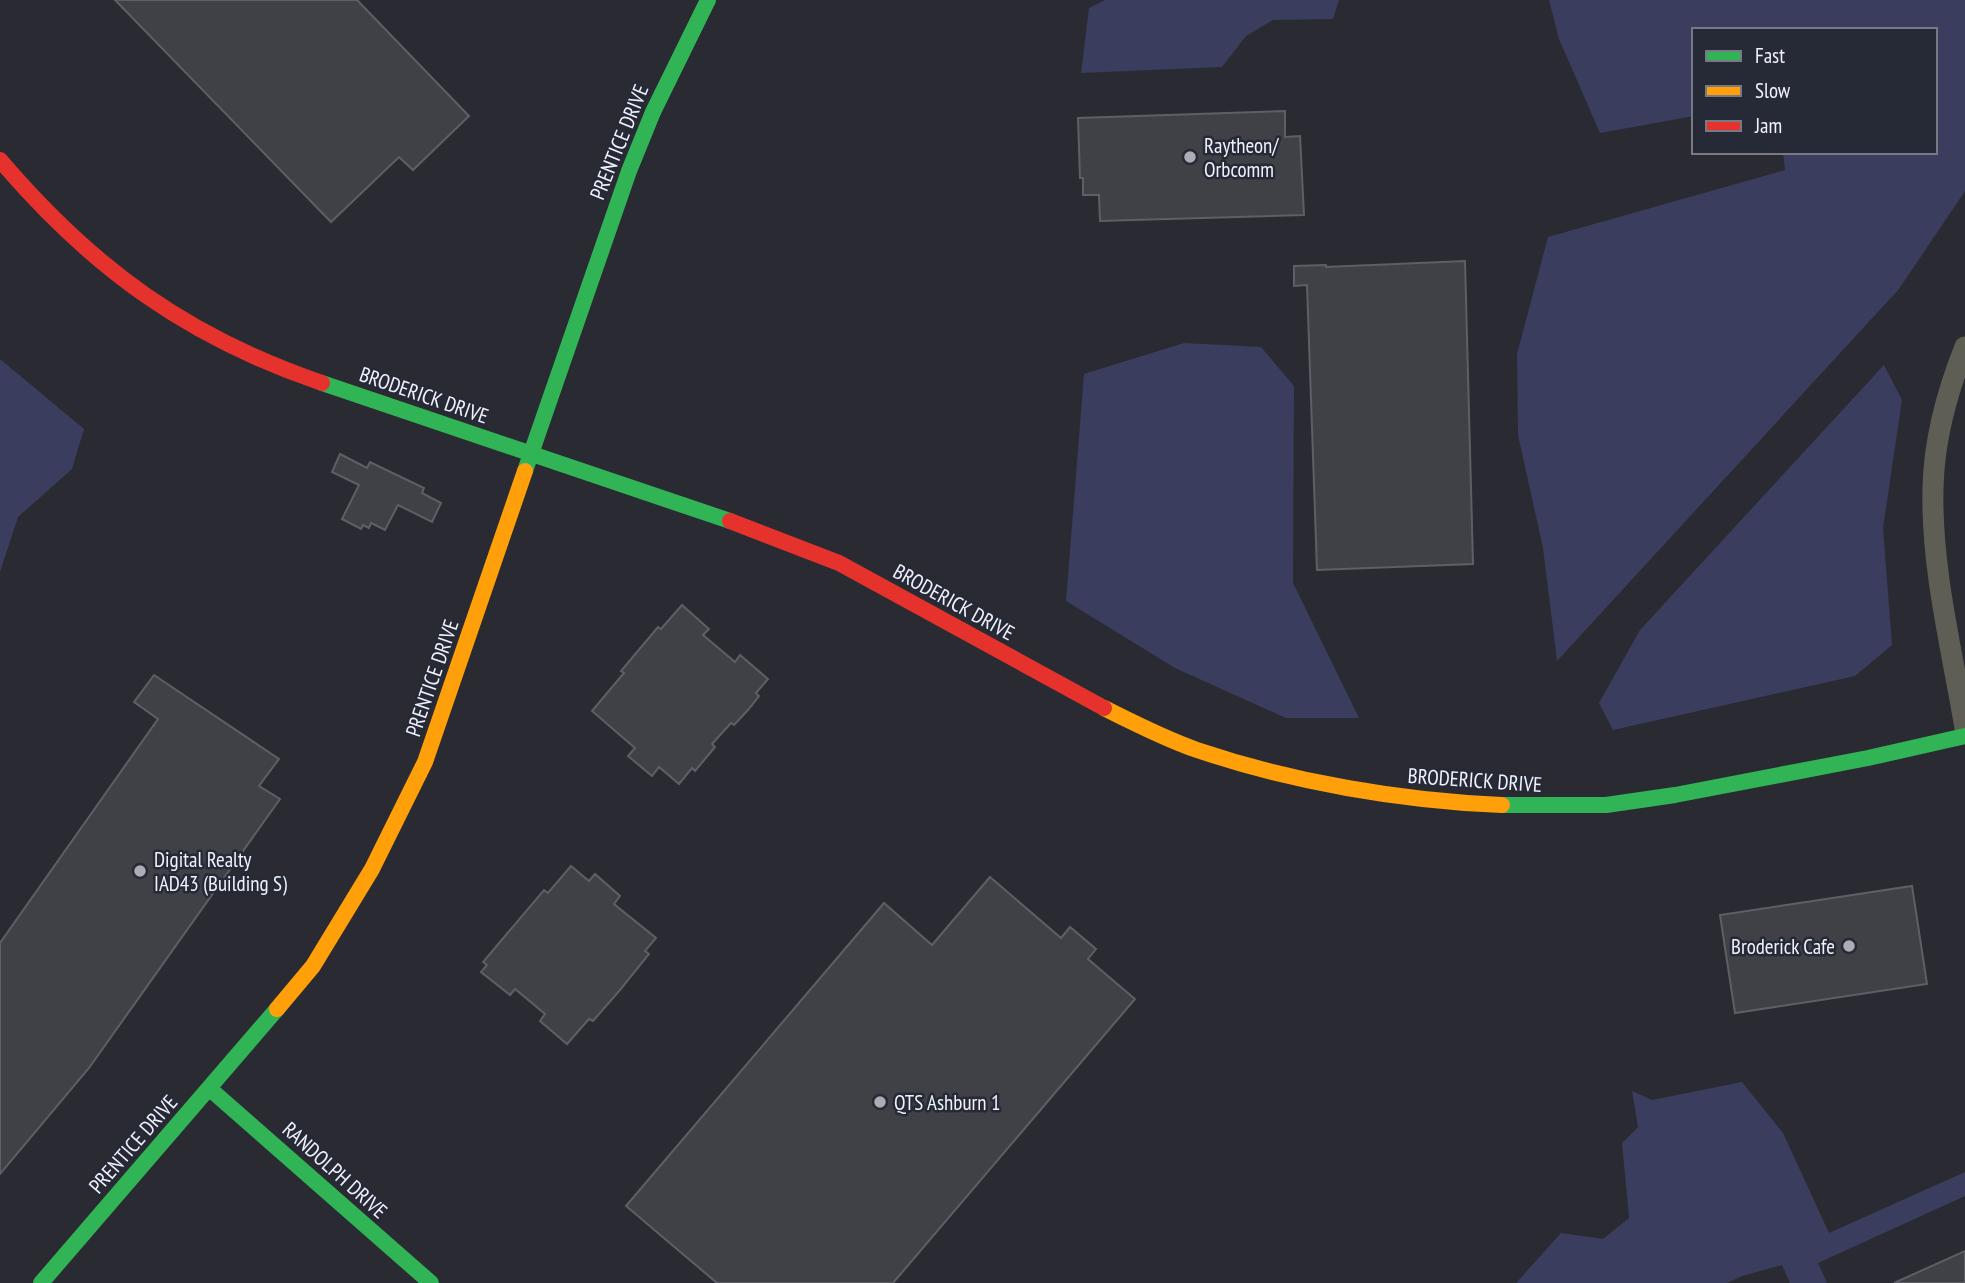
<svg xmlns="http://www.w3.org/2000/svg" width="1965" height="1283" viewBox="0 0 1965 1283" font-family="'PT Sans Narrow',sans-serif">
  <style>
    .green { fill: #3a3d5d }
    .building { fill: #404147; stroke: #5e5f66; stroke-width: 2 }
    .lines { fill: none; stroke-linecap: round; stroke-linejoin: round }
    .street { stroke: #5f5e55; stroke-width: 21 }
    .fast { stroke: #30b455; stroke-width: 16 }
    .slow { stroke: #ff9f0a; stroke-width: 16 }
    .jam { stroke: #e5322d; stroke-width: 16 }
    .poi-dot { fill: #abacb5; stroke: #262936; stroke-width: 2.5 }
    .labels { text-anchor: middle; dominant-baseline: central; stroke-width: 5; stroke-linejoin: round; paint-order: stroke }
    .street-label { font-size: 21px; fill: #f0f2fb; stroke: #262936 }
    .poi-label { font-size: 21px; fill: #f0f2fb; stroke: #262936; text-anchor: start }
  </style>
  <rect width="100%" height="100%" fill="#2a2b32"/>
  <g class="green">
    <polygon points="1105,0 1339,0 1333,19 1273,20 1246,36 1222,67 1081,73 1089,8"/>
    <polygon points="1549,0 1965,0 1965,191 1899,289 1557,661 1543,548 1518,435 1517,354 1548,237 1785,170 1783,152 1935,152 1935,30 1694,30 1694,116 1600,133 1559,39"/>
    <polygon points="1184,343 1261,347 1294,386 1293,583 1359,718 1286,718 1175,668 1066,601 1084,374"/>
    <polygon points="0,359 84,429 72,469 18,517 0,572"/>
    <polygon points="1884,365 1902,400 1883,528 1892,645 1855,676 1613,730 1599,703 1640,630"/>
    <polygon points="1742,1082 1783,1133 1829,1233 1965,1172 1965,1196 1818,1263 1827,1283 1790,1283 1782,1265 1742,1276 1727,1283 1516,1283 1561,1233 1603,1239 1629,1218 1622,1143 1638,1127 1632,1091 1652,1100"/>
  </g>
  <g class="building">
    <polygon points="115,0 357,0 469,116 413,170 399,157 331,222"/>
    <polygon points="1285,111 1285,137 1300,136 1304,215 1100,221 1099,195 1083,195 1083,178 1080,178 1078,118"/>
    <polygon points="1465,261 1473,564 1317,570 1307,285 1294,286 1294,266 1326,265 1326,267"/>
    <polygon points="340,454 367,468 370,462 424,488 422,493 441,503 432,522 398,505 385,530 371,523 369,528 363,525 361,529 342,519 359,485 332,472"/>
    <polygon points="682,605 709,629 703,635 735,662 740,655 768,679 756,693 759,696 748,710 734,725 731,723 712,744 715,747 695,771 692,768 679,784 659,767 652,776 628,756 635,748 592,711 624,673 621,671 637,652 658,627 661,629"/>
    <polygon points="154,675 279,759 259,786 280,799 89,1068 0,1174 0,943 158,719 134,702"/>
    <polygon points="571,866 589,881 595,874 620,896 614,904 656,938 645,951 649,954 620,990 593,1021 589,1019 567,1044 540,1021 545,1014 515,989 510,995 481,972 487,965 483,962 544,890 548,893"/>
    <polygon points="990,877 1061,938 1070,927 1096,949 1088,959 1135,999 893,1283 717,1283 626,1206 884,903 932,945"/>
    <polygon points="1912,886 1927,984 1735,1013 1720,915"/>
    <polygon points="1965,1251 1965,1283 1894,1283"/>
  </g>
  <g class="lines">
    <path class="street" d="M1965 347C1947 392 1934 439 1933 488 1931 568 1952 650 1965 728"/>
    <g class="fast">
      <polyline points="322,383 730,521"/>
      <polyline points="525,471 629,171 653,112 708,0"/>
      <polyline points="1502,805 1606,805 1675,795 1868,758 1965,736"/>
      <polyline points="210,1089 431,1283"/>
      <polyline points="41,1283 277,1009"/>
    </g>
    <g class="slow">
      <path d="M1104 708C1134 723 1165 739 1197 750 1292 782 1401 801 1502 805"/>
      <polyline points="277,1009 313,966 372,869 425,762 525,471"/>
    </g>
    <g class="jam">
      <path d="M0 160C92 268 187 337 322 383"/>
      <polyline points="730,521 839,563 1104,708"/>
    </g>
  </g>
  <g class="poi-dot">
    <circle cx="1190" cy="157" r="7"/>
    <circle cx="140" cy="871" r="7"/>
    <circle cx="1849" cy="946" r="7"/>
    <circle cx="880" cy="1102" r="7"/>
  </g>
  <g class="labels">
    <g class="street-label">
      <text transform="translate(619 142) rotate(-68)">PRENTICE DRIVE</text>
      <text transform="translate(424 395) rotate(19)">BRODERICK DRIVE</text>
      <text transform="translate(954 602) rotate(29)">BRODERICK DRIVE</text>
      <text transform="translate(432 678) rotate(-71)">PRENTICE DRIVE</text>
      <text transform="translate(1475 780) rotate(4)">BRODERICK DRIVE</text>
      <text transform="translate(133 1144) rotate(-49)">PRENTICE DRIVE</text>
      <text transform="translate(335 1170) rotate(42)">RANDOLPH DRIVE</text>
    </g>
    <g class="poi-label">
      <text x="1204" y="145">Raytheon/<tspan x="1204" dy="24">Orbcomm</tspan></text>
      <text x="154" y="859">Digital Realty<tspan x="154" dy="24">IAD43 (Building S)</tspan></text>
      <text x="1835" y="946" text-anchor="end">Broderick Cafe</text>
      <text x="894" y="1102">QTS Ashburn 1</text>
    </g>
  </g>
  <rect x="1692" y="28" width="245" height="126" fill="#262936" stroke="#777985" stroke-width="2"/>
  <rect x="1706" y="51" width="35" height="10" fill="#30b455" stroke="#777985" stroke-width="2"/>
  <text x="1755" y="63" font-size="21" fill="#f0f2fb">Fast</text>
  <rect x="1706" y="86" width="35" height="10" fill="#ff9f0a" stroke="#777985" stroke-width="2"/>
  <text x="1755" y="98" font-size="21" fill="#f0f2fb">Slow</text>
  <rect x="1706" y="121" width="35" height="10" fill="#e5322d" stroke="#777985" stroke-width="2"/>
  <text x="1755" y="133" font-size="21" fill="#f0f2fb">Jam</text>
</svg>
